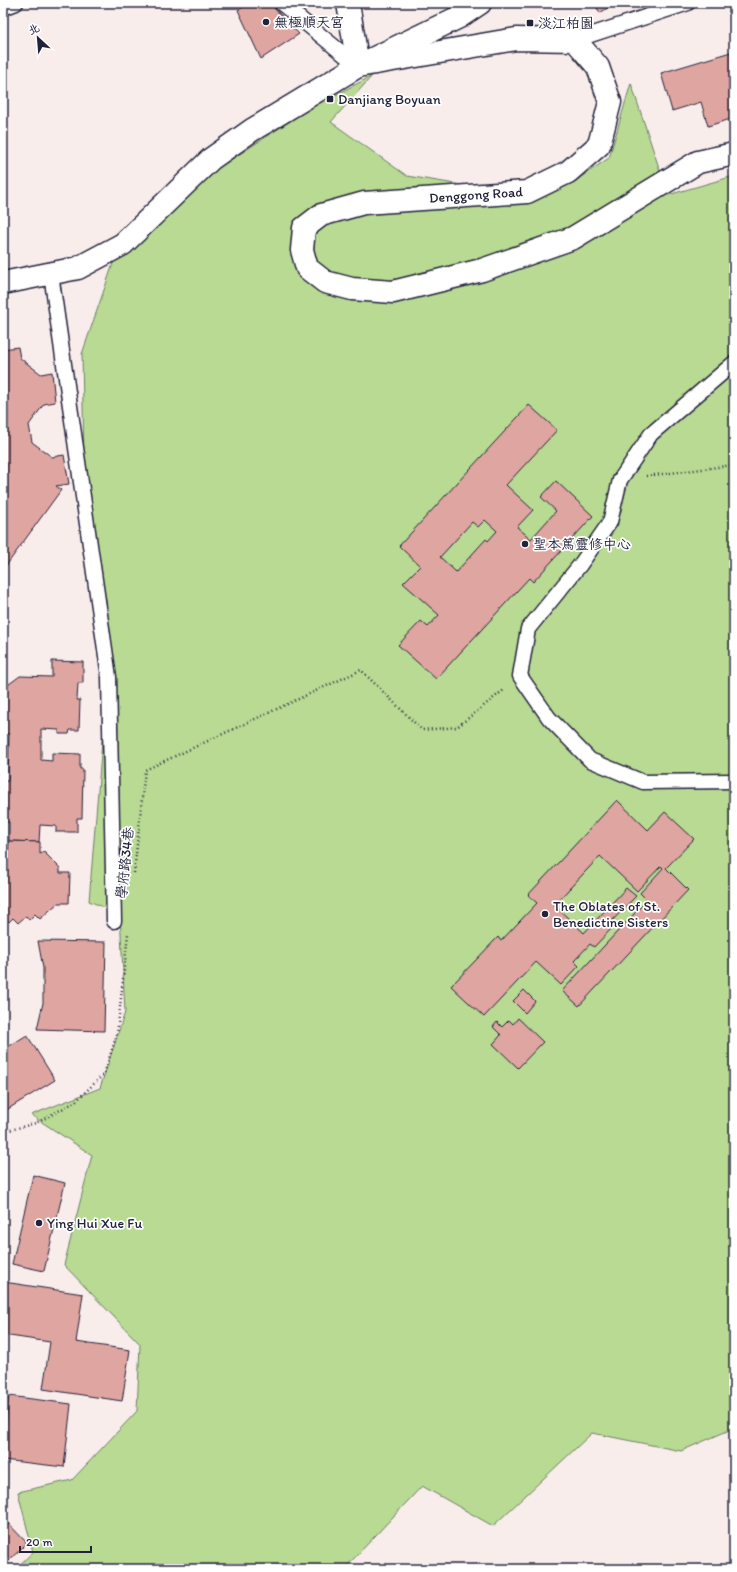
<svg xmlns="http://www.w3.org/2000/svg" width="737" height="1572" viewBox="0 0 737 1572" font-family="Itim,'LXGW WenKai TC',sans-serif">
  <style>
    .green { fill: #b8da93; stroke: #6d7e67 }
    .building { fill: #dfa5a0; stroke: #22223b; fill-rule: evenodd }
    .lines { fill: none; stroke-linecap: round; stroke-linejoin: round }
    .service-casing { stroke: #22223b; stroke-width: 17 }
    .minor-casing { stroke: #22223b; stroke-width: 25 }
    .tertiary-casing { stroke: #22223b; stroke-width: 25 }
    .path { stroke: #22223b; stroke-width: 2.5; stroke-dasharray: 1 3; stroke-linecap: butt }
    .service { stroke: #fff; stroke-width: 14 }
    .minor { stroke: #fff; stroke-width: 22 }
    .tertiary { stroke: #fff; stroke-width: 22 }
    .poi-dot { fill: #22223b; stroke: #fff; stroke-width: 1.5 }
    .labels { text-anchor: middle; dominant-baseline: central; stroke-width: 3.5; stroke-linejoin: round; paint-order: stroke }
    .poi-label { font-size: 14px; fill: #22223b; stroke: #fff; text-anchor: start }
    .street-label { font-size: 14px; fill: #22223b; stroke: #fff }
  </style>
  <rect width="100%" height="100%" fill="#f9edec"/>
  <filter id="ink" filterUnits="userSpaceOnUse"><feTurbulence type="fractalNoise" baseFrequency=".025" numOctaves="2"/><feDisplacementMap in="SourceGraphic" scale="8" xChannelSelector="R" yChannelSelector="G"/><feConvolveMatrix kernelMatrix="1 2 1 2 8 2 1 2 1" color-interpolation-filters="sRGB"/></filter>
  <g filter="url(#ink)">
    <polygon class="green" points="372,76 331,122 407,176 529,196 572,183 609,158 631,83 668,195 734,176 734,1428 681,1451 592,1433 493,1526 422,1486 344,1569 15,1569 33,1552 18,1492 72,1480 137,1411 140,1344 64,1265 92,1155 31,1115 100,1088 125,1012 120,914 89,901 110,643 84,460 82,354 115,258 212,172 312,107"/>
    <g class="building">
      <polygon points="251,3 269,3 299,34 261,59 238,10"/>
      <polygon points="594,3 615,3 600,13"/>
      <polygon points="734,17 734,27 731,28 728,19"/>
      <polygon points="734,51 734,118 708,126 701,102 672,111 661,73"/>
      <polygon points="18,347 20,358 41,374 52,372 55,402 44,404 29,425 32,442 52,457 64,455 69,484 56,486 61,490 3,570 3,511 6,507 3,505 3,349"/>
      <path d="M529 405 557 430 506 485 533 510 517 527 531 539 556 511 541 497 556 481 593 516 533 582 529 578 436 679 398 645 421 621 428 627 439 615 403 583 420 566 399 546ZM485 520 497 531 488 541 486 539 456 572 440 557 472 522 478 527Z"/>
      <polygon points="52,661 83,662 83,683 78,683 77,700 80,700 79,730 70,730 69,734 59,734 59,730 41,729 41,760 52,761 52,753 80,754 80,769 83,769 82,818 77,818 77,832 56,832 56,826 40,825 39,842 9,841 9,822 5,822 6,808 3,808 3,781 8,781 9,734 3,733 3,701 5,701 5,687 20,676 52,677"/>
      <polygon points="617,800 648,830 665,812 694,839 666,868 688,890 579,1006 562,991 647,900 640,893 663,868 661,866 637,891 600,856 554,905 584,933 626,888 636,896 609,924 613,927 594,947 590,944 574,961 579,966 561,985 536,962 484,1017 451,986 498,937 501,941 537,903 528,895"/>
      <polygon points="9,841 40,842 40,854 44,852 60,868 60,873 70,873 69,903 58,903 40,919 35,914 29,920 26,916 18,923 13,918 9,922 3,916 3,857 8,852"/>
      <polygon points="38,941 106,942 104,1031 37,1029 43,1003 43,968"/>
      <polygon points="524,990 535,1001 525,1013 513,1001"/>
      <polygon points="518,1018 543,1042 518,1068 493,1044 501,1035 493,1027 497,1022 502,1027 509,1020 513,1024"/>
      <polygon points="27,1035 55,1080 3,1112 3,1050"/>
      <polygon points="33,1175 65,1183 44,1271 12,1264"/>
      <polygon points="4,1282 83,1294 76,1342 130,1350 122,1401 43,1389 50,1342 3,1335"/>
      <polygon points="9,1396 71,1404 64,1467 3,1460 3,1446"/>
      <polygon points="3,1518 27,1543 3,1566"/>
    </g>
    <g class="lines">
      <defs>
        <g id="service">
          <polyline points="281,3 358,66"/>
          <polyline points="3,8 16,3"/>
          <polyline points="575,40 688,3"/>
          <polyline points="51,274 109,677 114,921"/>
          <polyline points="734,363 651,434 620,480 610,522 580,565 528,629 520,676 549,718 590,760 643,782 734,781"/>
        </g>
        <polyline id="minor" points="348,3 358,66 459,17 480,3"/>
        <polyline id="tertiary" points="3,283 78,268 123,244 211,159 252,130 358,66 516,39 575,40 598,67 610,102 599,145 568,172 527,192 364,203 321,215 304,228 302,250 307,268 325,282 352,289 393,292 482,270 573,238 698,162 734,154"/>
      </defs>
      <use href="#service" class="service-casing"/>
      <use href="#minor" class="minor-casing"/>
      <use href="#tertiary" class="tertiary-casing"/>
      <g class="path">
        <polyline points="646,476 734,465"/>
        <polyline points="134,873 145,770 361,670 422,730 457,727 505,689"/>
        <polyline points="3,1132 36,1123 75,1102 104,1074 117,1034 128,934"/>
      </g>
      <use href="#service" class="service"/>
      <use href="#minor" class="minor"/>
      <use href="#tertiary" class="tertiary"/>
    </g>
  </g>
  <g class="poi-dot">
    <circle cx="266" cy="22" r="4"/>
    <rect x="526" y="19" width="8" height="8" rx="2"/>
    <rect x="326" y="95" width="8" height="8" rx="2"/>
    <circle cx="525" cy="544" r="4"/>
    <circle cx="545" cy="914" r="4"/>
    <circle cx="39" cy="1223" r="4"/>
  </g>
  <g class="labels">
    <g class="poi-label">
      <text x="274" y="22">無極順天宮</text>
      <text x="538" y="23">淡江柏園</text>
      <text x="338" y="99">Danjiang Boyuan</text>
      <text x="533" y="544">聖本篤靈修中心</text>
      <text x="553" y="906">The Oblates of St.<tspan x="553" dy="16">Benedictine Sisters</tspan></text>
      <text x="47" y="1223">Ying Hui Xue Fu</text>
    </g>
    <g class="street-label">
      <text transform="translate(476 195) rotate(-4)">Denggong Road</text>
      <text transform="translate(125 863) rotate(-84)">學府路34巷</text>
    </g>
  </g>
  <rect width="737" height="1572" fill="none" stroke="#fff" stroke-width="16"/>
  <rect x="8" y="8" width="721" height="1556" fill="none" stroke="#22223b" stroke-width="1.5" filter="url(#ink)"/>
  <g transform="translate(38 38) rotate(334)" stroke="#ffffff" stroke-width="3" paint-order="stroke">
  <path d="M0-3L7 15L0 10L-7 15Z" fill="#22223b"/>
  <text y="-6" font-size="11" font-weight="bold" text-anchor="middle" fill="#22223b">北</text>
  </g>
  <path d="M20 1546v6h71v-6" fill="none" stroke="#22223b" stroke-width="2"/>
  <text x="26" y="1546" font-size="12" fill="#22223b" stroke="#ffffff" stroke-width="3" paint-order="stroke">20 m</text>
</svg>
